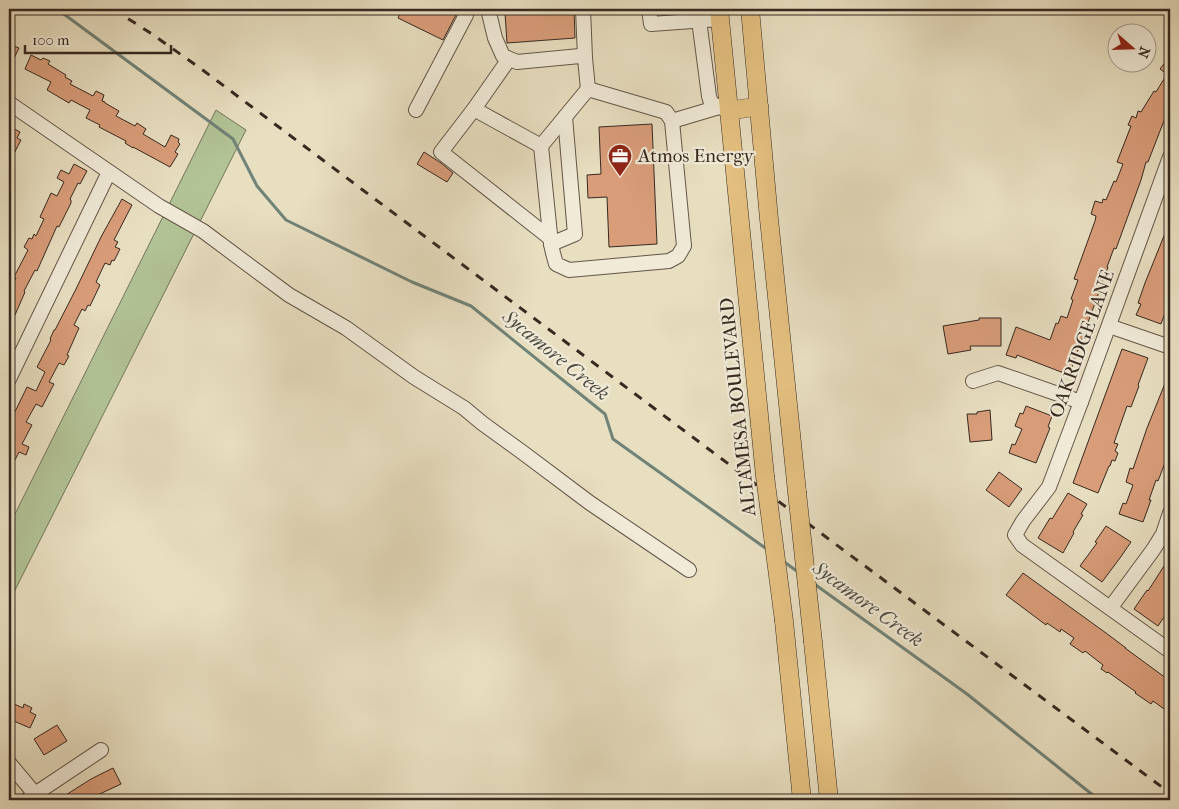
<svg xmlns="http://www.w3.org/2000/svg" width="1179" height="809" viewBox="0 0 1179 809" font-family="'IM FELL French Canon',serif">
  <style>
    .green { fill: #b2c396; stroke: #74765b }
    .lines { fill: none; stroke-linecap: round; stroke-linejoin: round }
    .stream { stroke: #718277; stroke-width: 3 }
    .building { fill: #d99d7a; stroke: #372920 }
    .minor-casing { stroke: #635648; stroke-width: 16 }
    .major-casing { stroke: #372920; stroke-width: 19 }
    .minor { stroke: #f0ead7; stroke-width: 14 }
    .major { stroke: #e4c080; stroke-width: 18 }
    .rail { stroke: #372920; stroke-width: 3; stroke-dasharray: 9 9; stroke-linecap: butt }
    .major-bridge-casing { stroke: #372920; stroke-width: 19; stroke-linecap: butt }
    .major-bridge { stroke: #e4c080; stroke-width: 18 }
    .labels { text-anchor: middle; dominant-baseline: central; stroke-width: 4.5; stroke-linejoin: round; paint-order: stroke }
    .poi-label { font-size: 19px; fill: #372920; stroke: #f0ead7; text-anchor: start }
    .street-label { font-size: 19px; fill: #372920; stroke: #f0ead7 }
    .water-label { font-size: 20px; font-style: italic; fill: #4f4e44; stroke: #f0ead7 }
  </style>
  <rect width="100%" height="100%" fill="#e8dfc1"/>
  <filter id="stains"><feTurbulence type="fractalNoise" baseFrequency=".004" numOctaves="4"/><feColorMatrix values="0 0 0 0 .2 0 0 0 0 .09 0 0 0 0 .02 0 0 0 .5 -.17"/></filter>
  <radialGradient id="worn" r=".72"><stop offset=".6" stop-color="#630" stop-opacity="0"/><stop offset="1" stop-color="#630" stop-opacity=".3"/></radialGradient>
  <polygon class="green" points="216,110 246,130 9,602 9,526"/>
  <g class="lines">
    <g class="stream">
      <polyline points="57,9 233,139 257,186 286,220 412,282 471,306 605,414 613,439 768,550"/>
      <polyline points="783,561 798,572"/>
      <polyline points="813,583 967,694 1099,800"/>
    </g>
  </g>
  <g class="building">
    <polygon points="402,9 448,9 455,12 456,15 443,40 398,18"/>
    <polygon points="567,9 574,9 575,38 507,43 505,13"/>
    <polygon points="9,44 19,48 9,69"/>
    <polygon points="31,55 41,60 43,58 50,61 48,64 66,75 65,77 72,81 70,84 93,96 96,91 104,95 102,101 105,102 105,103 119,111 116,116 135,126 137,123 146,129 143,134 165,147 171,135 179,139 178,142 180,144 175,152 178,154 170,167 133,147 133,148 125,143 126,141 99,127 100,125 86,118 90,110 71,100 69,103 47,90 51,82 25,69"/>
    <polygon points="1170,56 1170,115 1167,113 1148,162 1146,162 1141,180 1116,249 1114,248 1107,267 1108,267 1069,375 1017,355 1016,358 1006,355 1016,327 1050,340 1056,323 1058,324 1061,316 1067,318 1073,300 1071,299 1078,280 1074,279 1095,221 1096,216 1091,214 1095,201 1102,203 1103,199 1106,200 1114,181 1116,182 1123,164 1117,162 1131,126 1128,125 1132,116 1136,118 1138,111 1141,112 1154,91 1156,92 1167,74 1160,69"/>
    <polygon points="652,124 657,244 609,247 607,197 588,198 587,175 601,174 599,127"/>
    <polygon points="9,126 20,132 17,138 21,140 9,163"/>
    <polygon points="424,152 441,163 453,173 447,182 417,164"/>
    <polygon points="74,164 87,171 80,184 78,183 70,199 71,200 71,203 59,227 57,226 37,271 35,270 24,291 25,292 15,315 9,312 9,292 16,278 14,277 28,250 24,247 29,238 32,239 34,234 36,236 44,219 40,217 51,193 57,196 64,182 57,178 61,170 69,174"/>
    <polygon points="122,199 132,205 114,240 118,242 115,247 120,249 114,261 112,260 110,265 105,263 96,282 100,285 90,306 88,305 85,311 82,309 74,325 79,328 67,355 69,356 64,365 59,363 49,382 54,384 42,407 36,404 26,422 32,425 22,444 29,447 26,455 19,452 15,460 9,457 9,424 27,387 36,391 45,372 37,367 51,340 50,339 54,330 55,330 76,289 101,237"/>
    <polygon points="1170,221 1170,300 1161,324 1136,315 1141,304 1138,303 1145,283"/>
    <polygon points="979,318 1001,318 1001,346 970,346 971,350 948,354 943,326 979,320"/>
    <polygon points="1122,349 1148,358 1138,385 1139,386 1131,407 1127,406 1114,443 1118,444 1115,451 1118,453 1115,461 1112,460 1110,466 1109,466 1098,493 1073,483"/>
    <polygon points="1170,371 1170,450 1158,481 1156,480 1149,500 1151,500 1143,522 1119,514 1123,503 1126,504 1133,485 1126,482 1130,468 1133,469 1147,428"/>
    <polygon points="1026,406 1052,416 1048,427 1050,428 1036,463 1009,453 1012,444 1015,445 1022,429 1015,426 1020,413 1023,414"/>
    <polygon points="990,410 992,440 970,442 967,414 977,414 977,412"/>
    <polygon points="999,472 1022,489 1009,507 986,490"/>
    <polygon points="1068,493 1087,504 1081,514 1083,515 1073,532 1074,533 1063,553 1038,538 1050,518 1052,519"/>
    <polygon points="1106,526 1131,542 1120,558 1102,582 1080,566 1097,543 1095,542"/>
    <polygon points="1164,566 1170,571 1170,608 1158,626 1134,609 1147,590 1148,591"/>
    <polygon points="1023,573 1106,633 1126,648 1125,648 1170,681 1170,707 1167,711 1153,701 1151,704 1135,693 1136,692 1108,672 1107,673 1101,669 1103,665 1085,651 1083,653 1070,644 1074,638 1061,629 1060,632 1047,623 1046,625 1006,595"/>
    <polygon points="12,703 23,708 24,704 32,708 30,712 36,715 30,728 9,719 9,711"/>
    <polygon points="57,725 67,741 44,755 34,739"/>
    <polygon points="113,768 121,784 87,800 58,800 91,779"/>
  </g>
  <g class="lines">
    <defs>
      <g id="minor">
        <polyline points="488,9 495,38 503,56 517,62 580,56 585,58 588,89"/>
        <polyline points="583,9 585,58"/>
        <polyline points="649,9 651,24 720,19"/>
        <polyline points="699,9 699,20 709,96 711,103 724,109"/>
        <polyline points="509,59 474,109 541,146"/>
        <polyline points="9,103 159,206 203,231 289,295 346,328 414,377 464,408 482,423 522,452 590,503 689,570"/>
        <polyline points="474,109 441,152 550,238"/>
        <polyline points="416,110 466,15 463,9"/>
        <polyline points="672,121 666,112 588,89 541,146 551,244 553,253 556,264 569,270 669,261 678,256 684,246 672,121 719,107"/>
        <polyline points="1170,157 1081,402 1049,487 1023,521 1015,535 1022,545 1170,651"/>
        <polyline points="551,244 575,234 565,117"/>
        <polyline points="1109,326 1170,347"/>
        <polyline points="9,379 109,172"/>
        <polyline points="973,381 998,373 1081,402"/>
        <polyline points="1111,607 1153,550 1163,534 1170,513"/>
        <polyline points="9,763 35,794"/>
        <polyline points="27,800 35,794 101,750"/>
      </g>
      <g id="major">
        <polyline points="719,9 765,476"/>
        <polyline points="750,9 769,219 797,492"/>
        <polyline points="729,111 759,106"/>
        <polyline points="784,621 802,800"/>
        <polyline points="813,642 829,800"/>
      </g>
    </defs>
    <use href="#minor" class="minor-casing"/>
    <use href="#major" class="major-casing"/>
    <use href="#minor" class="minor"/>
    <use href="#major" class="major"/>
    <polyline class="rail" points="113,9 152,34 204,71 834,543 1170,793"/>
    <defs>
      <g id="major-bridge">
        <polyline points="765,476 784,621"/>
        <polyline points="797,492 813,642"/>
      </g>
    </defs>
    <use href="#major-bridge" class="major-bridge-casing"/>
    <use href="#major-bridge" class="major-bridge"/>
  </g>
  <defs>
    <symbol id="office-pin" viewBox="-11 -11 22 30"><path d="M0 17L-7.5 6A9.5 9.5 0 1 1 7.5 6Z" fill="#8f2418" stroke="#f0ead7"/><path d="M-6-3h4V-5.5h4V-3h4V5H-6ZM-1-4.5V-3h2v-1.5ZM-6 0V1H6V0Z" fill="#fff"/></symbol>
  </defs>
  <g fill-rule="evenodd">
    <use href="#office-pin" x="606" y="142" width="28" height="38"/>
  </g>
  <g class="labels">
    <g class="poi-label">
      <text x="638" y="156">Atmos Energy</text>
    </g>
    <g class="street-label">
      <text transform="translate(1082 344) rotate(-70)">OAKRIDGE LANE</text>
      <text transform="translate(738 407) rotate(-96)">ALTAMESA BOULEVARD</text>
    </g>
    <g class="water-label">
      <text transform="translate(556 355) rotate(39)">Sycamore Creek</text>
      <text transform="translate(868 604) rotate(36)">Sycamore Creek</text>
    </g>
  </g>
  <rect width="1179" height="809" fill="none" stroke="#e8dfc1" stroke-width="30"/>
  <rect x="10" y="10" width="1159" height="789" fill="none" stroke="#372920" stroke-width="2.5"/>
  <rect x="15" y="15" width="1149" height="779" fill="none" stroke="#372920"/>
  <g transform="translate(1132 48) rotate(110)"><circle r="24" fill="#f0ead7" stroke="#a69d8e"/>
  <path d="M0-4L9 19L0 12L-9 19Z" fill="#8f2418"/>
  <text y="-8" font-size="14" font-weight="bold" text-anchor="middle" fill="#372920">N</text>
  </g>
  <path d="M25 45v8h146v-8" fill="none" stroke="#372920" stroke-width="2.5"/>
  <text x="32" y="45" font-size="15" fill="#372920" stroke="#f0ead7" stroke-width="4" paint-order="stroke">100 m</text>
  <rect width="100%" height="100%" filter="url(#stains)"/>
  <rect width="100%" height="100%" fill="url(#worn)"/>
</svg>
